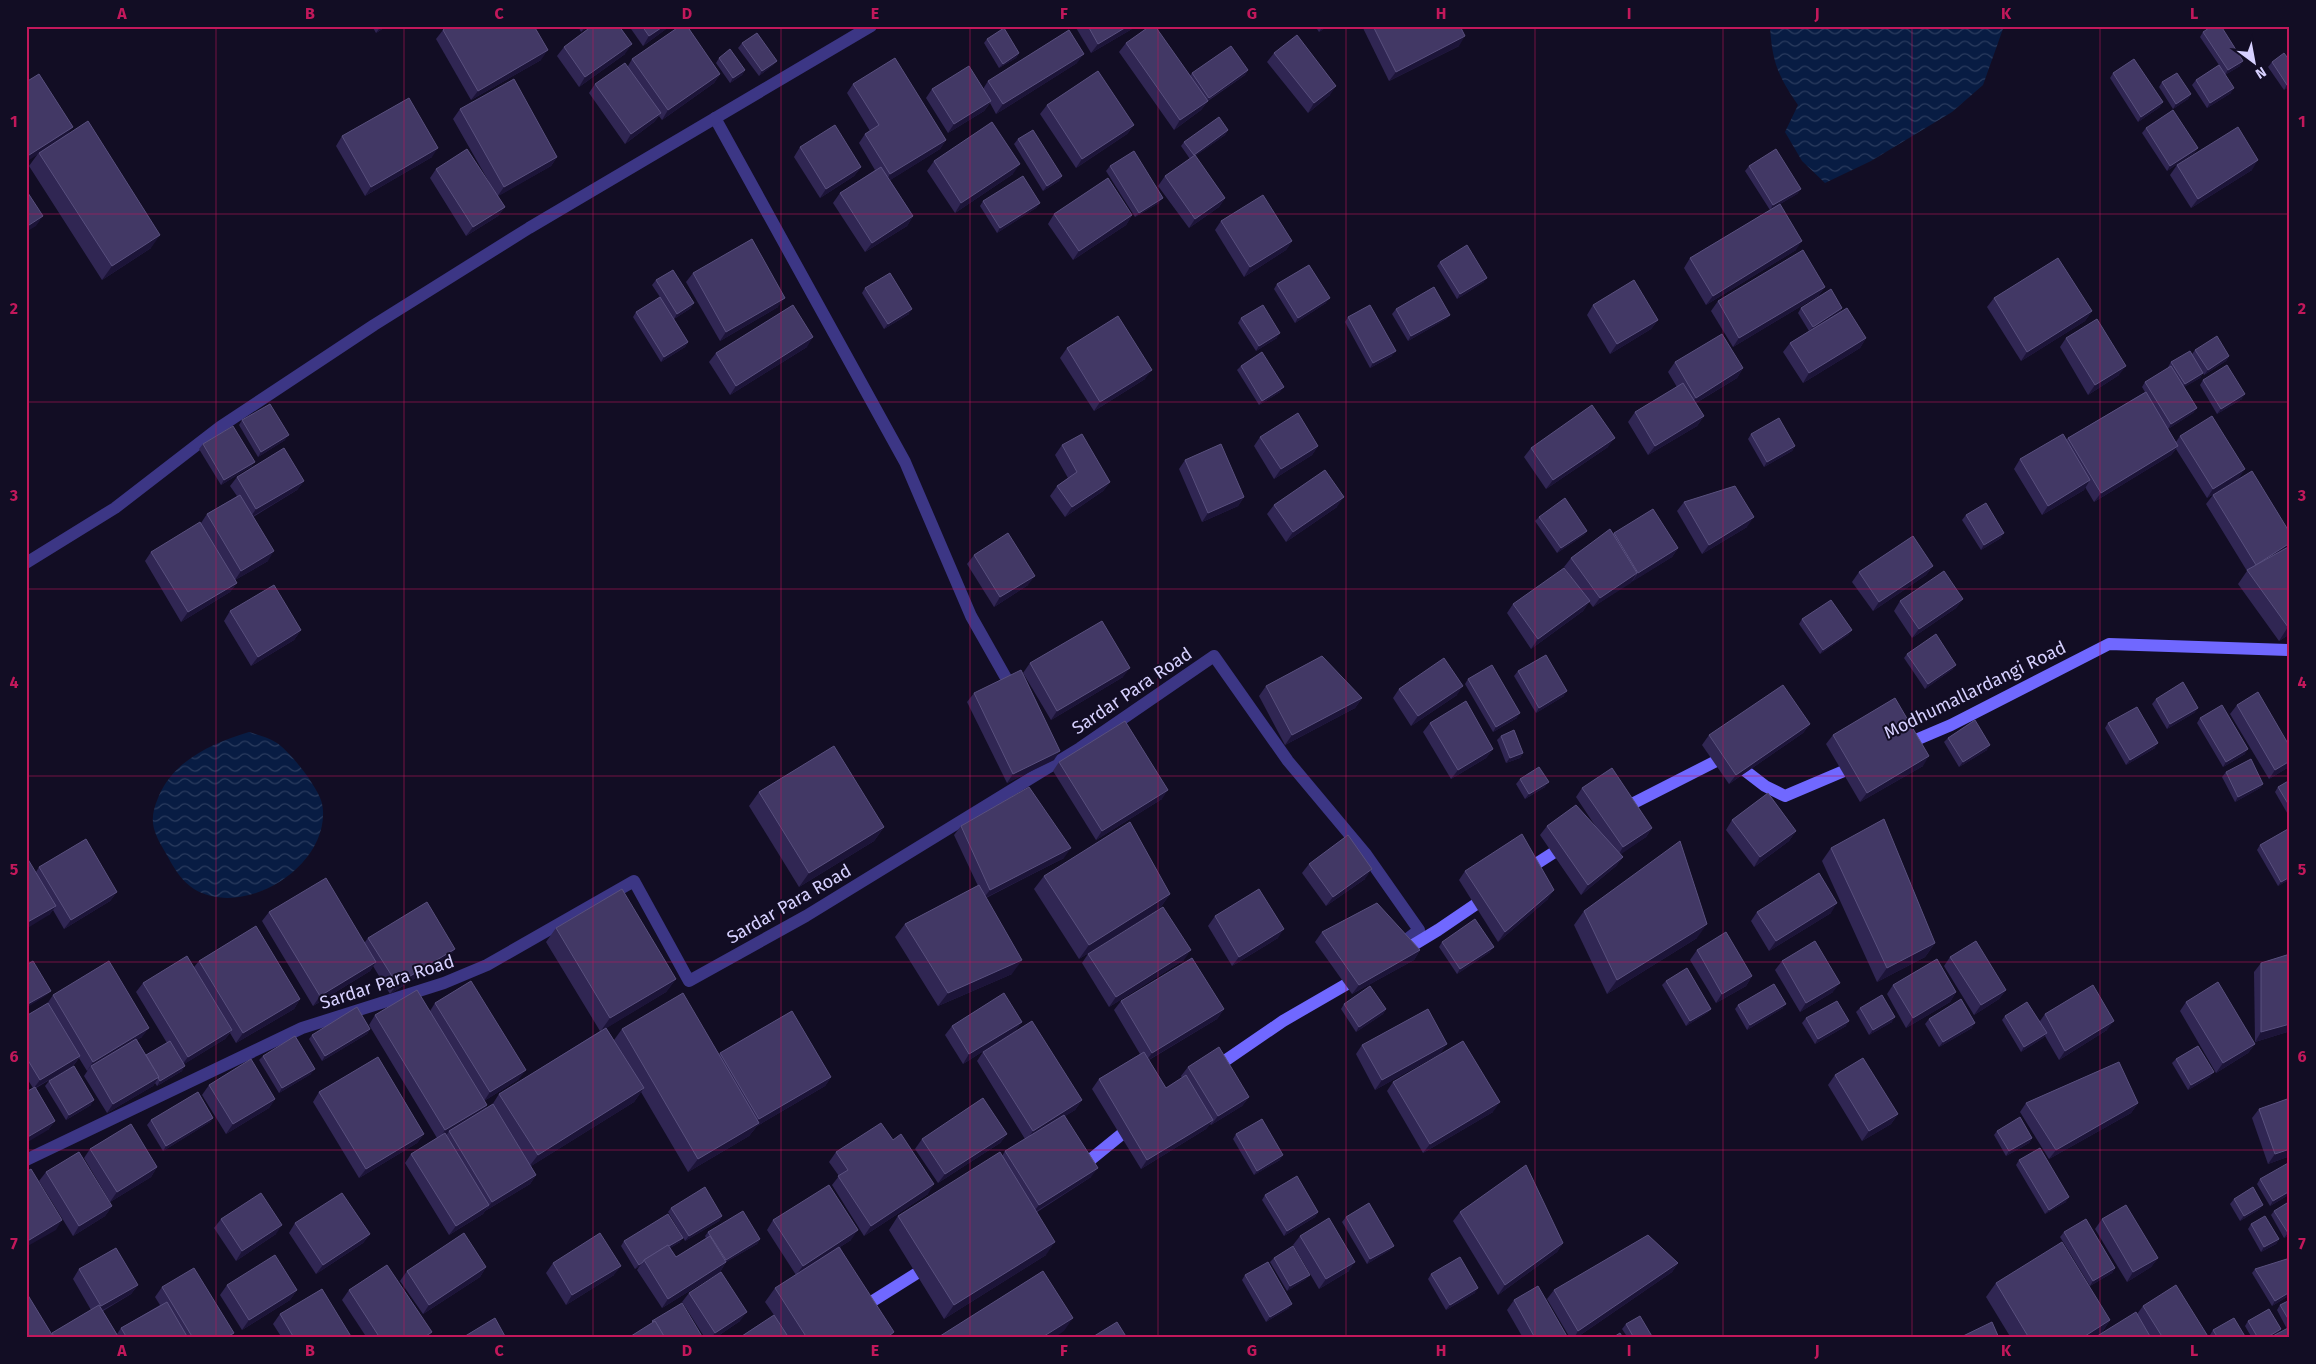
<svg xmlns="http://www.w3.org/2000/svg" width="2316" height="1364" viewBox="0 0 2316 1364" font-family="'Fira Sans',sans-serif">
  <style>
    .water { fill: url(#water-waves) }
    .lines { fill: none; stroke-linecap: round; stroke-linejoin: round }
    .street { stroke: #3c3685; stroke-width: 12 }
    .secondary { stroke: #7068ff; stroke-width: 12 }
    .wall { fill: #302653 }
    .shaded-wall { fill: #1c1438 }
    .building { fill: #423865; stroke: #59507e }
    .grid { fill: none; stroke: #c2185b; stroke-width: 1; stroke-opacity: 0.55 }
    .labels { text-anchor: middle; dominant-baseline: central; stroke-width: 4; stroke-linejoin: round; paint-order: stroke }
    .street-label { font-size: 18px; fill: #d7d1ff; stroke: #120d24 }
    .neatline { fill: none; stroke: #c2185b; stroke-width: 2 }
    .grid-label { font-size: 16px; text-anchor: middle; font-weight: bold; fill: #c2185b }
  </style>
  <defs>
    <pattern id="water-waves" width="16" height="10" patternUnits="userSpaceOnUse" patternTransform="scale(1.25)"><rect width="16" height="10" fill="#081c43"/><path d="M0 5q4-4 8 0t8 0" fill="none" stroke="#2b3c5f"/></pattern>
  </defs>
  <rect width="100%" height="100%" fill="#120d24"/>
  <g class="water">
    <path d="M1770 26H2004L1983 85 1952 112 1871 161 1825 183 1802 161 1785 132 1798 105C1778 76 1772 62 1770 26Z"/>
    <path d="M249 732C258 735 269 738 277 743 288 751 300 766 308 777 314 787 323 798 323 811 326 868 244 919 194 889 183 882 174 869 168 857 155 835 147 823 158 798 173 760 213 743 249 732Z"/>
  </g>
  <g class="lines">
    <g class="street">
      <polyline points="715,118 905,462 971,616 1014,692"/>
      <polyline points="26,563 115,508 220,427 374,325 529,228 871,26"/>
      <polyline points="26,1160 302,1028 444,983 487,965 634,881 689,981 806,916 1080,748 1214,656 1288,761 1365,853 1419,930 1397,947"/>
    </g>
    <g class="secondary">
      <polyline points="1904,745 1951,725 2109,644 2290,650"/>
      <polyline points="1620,810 1726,756 1765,786 1785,796 1858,765"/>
      <polyline points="1525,871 1567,844"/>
      <polyline points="1400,953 1438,930 1488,896"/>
      <polyline points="1213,1069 1283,1021 1359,977"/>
      <polyline points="1079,1169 1133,1125"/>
      <polyline points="860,1309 930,1265"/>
    </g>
  </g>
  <g class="wall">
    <polygon points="372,26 387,26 376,33"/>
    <polygon points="578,26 589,26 581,32"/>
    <polygon points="629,26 670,26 643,46"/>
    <polygon points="1075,26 1137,26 1091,53"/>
    <polygon points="1315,26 1328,26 1319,32"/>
    <polygon points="1362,26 1460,26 1459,46 1389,81"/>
    <polygon points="443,30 541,60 471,100 436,39"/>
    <polygon points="2203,32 2240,66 2225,75 2231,93 2207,108 2192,85 2196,80 2219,65 2200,37"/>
    <polygon points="987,39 1019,53 1016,58 999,68 984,43"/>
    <polygon points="742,43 777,61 773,65 759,76 738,48"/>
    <polygon points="1126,43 1190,76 1192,73 1248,70 1245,75 1208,101 1201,110 1174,130 1119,52"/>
    <polygon points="564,47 625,54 579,87 557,56"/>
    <polygon points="1274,53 1330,95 1308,113 1267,62"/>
    <polygon points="719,58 745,70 742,75 730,83 716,63"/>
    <polygon points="632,59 720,74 714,83 662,120 659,116 654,122 625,144 589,93 595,84 628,66"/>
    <polygon points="2290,61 2290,86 2284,90 2268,67 2272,62"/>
    <polygon points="1077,63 996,114 990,103 984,111 948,133 926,98 932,89 983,89 988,81"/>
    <polygon points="2113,73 2160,107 2138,122 2110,78"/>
    <polygon points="26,82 68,134 151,248 102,280 29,166 37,155"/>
    <polygon points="2162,82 2191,94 2188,99 2173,109 2159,87"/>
    <polygon points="853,84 946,140 940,149 890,180 913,216 907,226 865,252 833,203 840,193 875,170 859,143 865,134 870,131 847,93"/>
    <polygon points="1047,105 1134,125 1127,134 1076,168 1040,114"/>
    <polygon points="460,109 557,157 551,166 498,196 505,207 498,216 466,236 430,178 436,169 489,182 453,119"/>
    <polygon points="2146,128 2198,148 2194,153 2167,171 2142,133"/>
    <polygon points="1228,130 1225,135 1195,156 1225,198 1219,207 1189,228 1158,186 1165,176 1190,159 1181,146 1184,142"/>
    <polygon points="342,136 432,157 365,196 336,146"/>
    <polygon points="1018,139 1062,176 1059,181 1043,191 1014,144"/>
    <polygon points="800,147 861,167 854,176 820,198 794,157"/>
    <polygon points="934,161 1013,174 955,213 927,171"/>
    <polygon points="2177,165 2252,170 2191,208 2170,175"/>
    <polygon points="1110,166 1159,203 1135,217 1106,171"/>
    <polygon points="1749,166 1801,189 1797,194 1780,204 1796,250 1706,305 1684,268 1690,258 1770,210 1745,171"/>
    <polygon points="983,201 1040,203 1036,208 997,233 980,206"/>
    <polygon points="1054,214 1132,215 1126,225 1073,260 1048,224"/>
    <polygon points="1221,221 1292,241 1286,250 1244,277 1215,230"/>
    <polygon points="1440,262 1484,282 1457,299 1437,266"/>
    <polygon points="693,273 778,307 720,341 686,282"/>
    <polygon points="656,280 691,308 674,319 688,342 685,347 661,362 633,317 636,312 660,297 652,285"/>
    <polygon points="1277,284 1326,303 1295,323 1274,289"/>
    <polygon points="1825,287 1818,296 1733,347 1711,311 1718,301"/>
    <polygon points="865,288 909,314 884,329 862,293"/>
    <polygon points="1994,298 2092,311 2085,321 2021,361 1987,307"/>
    <polygon points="1593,305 1658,320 1651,329 1610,354 1587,315"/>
    <polygon points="1801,308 1842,308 1839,313 1866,338 1860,348 1803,383 1783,352 1790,343 1809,331 1798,313"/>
    <polygon points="1396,309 1450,315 1446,319 1408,341 1392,314"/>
    <polygon points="1348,317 1392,356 1370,368 1345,322"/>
    <polygon points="1241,318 1277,338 1256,351 1238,323"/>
    <polygon points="2066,338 2119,375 2088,395 2060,347"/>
    <polygon points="807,347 730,395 709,362 716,353"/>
    <polygon points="1067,348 1145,379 1094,411 1060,358"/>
    <polygon points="2195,350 2229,356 2226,361 2204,375 2203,373 2200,378 2184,387 2197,408 2193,413 2168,429 2176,442 2180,436 2239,478 2207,498 2176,449 2171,455 2094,502 2085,487 2084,490 2042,515 2014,469 2020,459 2066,440 2068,438 2145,392 2142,387 2145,382 2168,368 2168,367 2171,362 2192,354"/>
    <polygon points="1675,362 1743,368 1737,378 1696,403 1704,416 1697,426 1648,455 1628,422 1635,412 1677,387 1668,372"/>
    <polygon points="1241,366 1280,392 1259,405 1237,370"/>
    <polygon points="2203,380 2242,399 2217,414 2200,385"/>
    <polygon points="242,420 285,440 258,457 239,425"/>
    <polygon points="1751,434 1795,446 1792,451 1764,467 1748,439"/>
    <polygon points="1260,437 1318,446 1312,455 1274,479 1254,446"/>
    <polygon points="203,444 252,466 221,485 199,449"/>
    <polygon points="1062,445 1110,482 1103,491 1065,517 1050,496 1057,486 1068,478 1055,455"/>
    <polygon points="1608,447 1546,489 1524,457 1531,448"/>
    <polygon points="1185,460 1244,497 1238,506 1202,522 1179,469"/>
    <polygon points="237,477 304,481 297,490 253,517 268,561 235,580 237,583 230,592 181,622 145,561 151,552 201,523 207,514 237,496 230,486"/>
    <polygon points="2213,495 2290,533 2290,634 2279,641 2238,584 2247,571 2206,504"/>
    <polygon points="1684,502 1747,527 1702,554 1677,511"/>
    <polygon points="1274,505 1337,507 1286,542 1267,514"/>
    <polygon points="1966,515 2001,538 1981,550 1962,520"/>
    <polygon points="1539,517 1587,531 1584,535 1557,553 1535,521"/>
    <polygon points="1614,533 1678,548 1672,557 1631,582 1593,607 1589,602 1583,611 1531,649 1507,613 1513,604 1576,584 1564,567 1571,558"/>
    <polygon points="974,555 1028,585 994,607 967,564"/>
    <polygon points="1933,566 1926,575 1873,611 1852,582 1859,572"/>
    <polygon points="1963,599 1956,608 1912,638 1894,611 1900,601"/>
    <polygon points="230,611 301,630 294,640 251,666 224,621"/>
    <polygon points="1802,619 1852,630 1848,635 1820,654 1799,624"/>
    <polygon points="1907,654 1953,669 1925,689 1904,658"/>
    <polygon points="1030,663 1123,677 1051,720 1023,673"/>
    <polygon points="1518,671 1564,696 1536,713 1514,676"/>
    <polygon points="1468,679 1517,718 1493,732 1465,684"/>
    <polygon points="1266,686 1362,698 1355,708 1285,745 1259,696"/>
    <polygon points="1399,689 1457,695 1411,726 1393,698"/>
    <polygon points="974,693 1054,760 1007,783 967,702"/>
    <polygon points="2156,699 2198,708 2194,713 2167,729 2152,704"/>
    <polygon points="2237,705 2289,767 2269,779 2230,714"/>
    <polygon points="2200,718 2245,754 2223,767 2197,723"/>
    <polygon points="1430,723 1493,749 1486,758 1451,779 1423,732"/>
    <polygon points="2108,723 2155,748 2126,765 2105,728"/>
    <polygon points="1810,724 1803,733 1729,784 1702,745 1709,735"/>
    <polygon points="1833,735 1923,766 1860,802 1826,744"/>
    <polygon points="1501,736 1523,753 1520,758 1506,763 1497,740"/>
    <polygon points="1948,738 1987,750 1959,767 1944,742"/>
    <polygon points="1059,762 1162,799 1096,840 1053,771"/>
    <polygon points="2226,772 2263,784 2260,788 2235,802 2222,777"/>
    <polygon points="1520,779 1545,787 1525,799 1516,784"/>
    <polygon points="2290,780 2290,818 2275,792 2278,787"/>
    <polygon points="1582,788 1652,828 1646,837 1620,854 1623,857 1616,866 1581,895 1540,835 1547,826 1598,830 1576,797"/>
    <polygon points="759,792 884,827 874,841 799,887 749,806"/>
    <polygon points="1732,820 1796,831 1789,841 1754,867 1726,830"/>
    <polygon points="961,826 1064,858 986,898 1012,974 938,1006 895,937 905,924 978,886 954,835"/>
    <polygon points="2260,845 2290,879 2278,886 2257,850"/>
    <polygon points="1831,848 1935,943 1925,957 1877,982 1822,861"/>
    <polygon points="1309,864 1365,879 1326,906 1302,873"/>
    <polygon points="39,867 117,892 110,901 64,929 53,910 49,915 36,872"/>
    <polygon points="1465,871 1548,899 1498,942 1459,880"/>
    <polygon points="1044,876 1170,894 1160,908 1079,959 1034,889"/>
    <polygon points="1584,911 1697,938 1607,994 1574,925"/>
    <polygon points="269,912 365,942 368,938 455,949 448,958 390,994 373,966 370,971 313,1006 262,921"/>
    <polygon points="1757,912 1831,913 1769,951 1751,921"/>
    <polygon points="1215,916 1278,938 1232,966 1208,926"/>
    <polygon points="556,928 676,979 666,992 606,1028 614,1040 622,1029 719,1055 720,1053 831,1077 825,1086 757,1126 749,1136 688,1172 641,1092 634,1102 531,1166 536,1175 530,1184 485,1211 483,1214 449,1235 405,1163 411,1154 437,1138 369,1025 375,1015 430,1011 435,1003 519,1079 484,1101 487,1105 484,1110 492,1105 499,1094 600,1031 546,942"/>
    <polygon points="1322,932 1420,950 1414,960 1352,994 1315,942"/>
    <polygon points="1442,942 1490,952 1457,974 1439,947"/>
    <polygon points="1697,950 1752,976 1746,986 1716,1003 1690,960"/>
    <polygon points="1088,954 1184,960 1109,1007 1082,963"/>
    <polygon points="1950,957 2006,990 1999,999 1974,1015 1944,966"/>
    <polygon points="199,961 300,999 294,1009 236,1043 230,1033 225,1039 184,1064 182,1071 157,1086 155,1083 153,1086 107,1113 84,1076 88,1070 87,1071 79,1058 73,1066 36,1088 55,1121 48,1130 33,1088 26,1077 26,1016 47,1004 53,995 142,1037 137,1040 146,1055 167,1043 136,992 143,983 194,967"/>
    <polygon points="1782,961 1833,992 1800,1012 1775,970"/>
    <polygon points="2261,963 2290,1031 2255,1042 2254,972"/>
    <polygon points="1666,981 1711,1009 1707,1013 1686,1026 1662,985"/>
    <polygon points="1893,985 1956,992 1950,1002 1906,1028 1887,994"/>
    <polygon points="1121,1001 1224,1009 1217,1019 1149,1060 1166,1088 1182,1078 1181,1076 1188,1067 1249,1097 1242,1106 1211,1125 1210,1124 1206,1129 1141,1169 1092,1089 1099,1079 1140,1054 1114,1010"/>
    <polygon points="2186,1002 2255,1044 2248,1053 2216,1073 2180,1011"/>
    <polygon points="1344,1004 1386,1009 1383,1014 1356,1032 1341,1009"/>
    <polygon points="1738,1005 1783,1008 1747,1030 1735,1009"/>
    <polygon points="1860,1008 1892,1022 1869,1035 1856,1012"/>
    <polygon points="2045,1014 2107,1030 2059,1060 2045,1036 2043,1038 2021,1052 2002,1020 2005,1016 2040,1021"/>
    <polygon points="1806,1018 1846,1026 1815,1044 1802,1023"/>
    <polygon points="1929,1019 1972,1028 1939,1047 1925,1024"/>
    <polygon points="1022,1022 1015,1031 963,1064 945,1035 952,1026"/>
    <polygon points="370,1029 367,1034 322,1061 309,1039 312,1035"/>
    <polygon points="1362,1045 1441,1053 1375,1090 1356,1054"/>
    <polygon points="983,1052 1082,1100 1075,1110 1065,1116 1091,1177 1037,1212 1046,1255 944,1319 889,1230 898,1216 1002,1156 1005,1151 1025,1139 977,1061"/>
    <polygon points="263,1056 311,1074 279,1093 259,1060"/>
    <polygon points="2176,1059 2210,1077 2188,1090 2172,1063"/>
    <polygon points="1835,1075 1898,1114 1891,1124 1862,1141 1828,1085"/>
    <polygon points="49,1081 91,1105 66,1120 45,1086"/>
    <polygon points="1393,1082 1493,1112 1423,1153 1387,1091"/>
    <polygon points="209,1085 275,1099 269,1108 226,1134 202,1095"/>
    <polygon points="319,1092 424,1134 417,1143 359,1178 313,1102"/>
    <polygon points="2290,1098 2290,1156 2268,1164 2252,1118 2259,1109"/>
    <polygon points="2026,1103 2138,1103 2131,1113 2049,1159 2020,1112"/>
    <polygon points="213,1118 210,1122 163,1151 147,1125 151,1120"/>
    <polygon points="1997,1131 2032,1138 2029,1143 2006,1156 1994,1135"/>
    <polygon points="1007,1134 1000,1143 938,1183 915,1149 922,1139"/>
    <polygon points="1236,1134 1280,1160 1254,1175 1233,1139"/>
    <polygon points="893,1140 928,1194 864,1236 832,1185 839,1176 829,1162 836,1152"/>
    <polygon points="90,1149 157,1167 151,1177 110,1202 84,1158"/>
    <polygon points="2019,1160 2066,1202 2045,1214 2016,1165"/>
    <polygon points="46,1172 112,1206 105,1216 73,1236 39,1181"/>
    <polygon points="2260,1179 2290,1194 2270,1206 2257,1184"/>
    <polygon points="1265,1195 1318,1212 1315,1217 1284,1236 1262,1200"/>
    <polygon points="2234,1199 2260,1209 2240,1221 2230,1204"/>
    <polygon points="671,1208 722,1216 719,1221 685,1241 668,1212"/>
    <polygon points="2274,1211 2290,1235 2284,1238 2271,1215"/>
    <polygon points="1460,1212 1563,1243 1557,1252 1498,1295 1453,1221"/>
    <polygon points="1346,1217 1390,1250 1367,1264 1342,1222"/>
    <polygon points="221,1219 276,1234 236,1261 214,1228"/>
    <polygon points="2102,1219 2158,1258 2151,1267 2127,1282 2095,1229"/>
    <polygon points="773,1220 851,1240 840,1247 890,1338 739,1338 774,1315 765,1302 775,1288 796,1275 767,1230"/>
    <polygon points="295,1223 370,1234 363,1243 316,1274 289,1233"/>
    <polygon points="2251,1224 2279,1239 2276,1244 2261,1252 2248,1229"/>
    <polygon points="708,1232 760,1239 757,1244 726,1262 720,1272 662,1308 637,1270 639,1267 635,1269 621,1246 624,1241 680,1242 670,1248 676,1257 706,1238 705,1236"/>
    <polygon points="2064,1232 2115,1268 2112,1273 2090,1286 2060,1237"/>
    <polygon points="1300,1236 1349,1271 1319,1289 1293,1245"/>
    <polygon points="1274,1258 1306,1279 1287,1291 1270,1262"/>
    <polygon points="2290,1258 2290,1295 2272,1306 2252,1273 2255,1269"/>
    <polygon points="553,1263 614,1275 566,1305 546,1273"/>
    <polygon points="1678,1263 1672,1272 1576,1338 1570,1338 1547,1299 1554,1290"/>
    <polygon points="486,1267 480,1277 423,1314 400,1281 407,1271"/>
    <polygon points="79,1269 138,1285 131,1294 103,1311 117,1334 121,1328 160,1305 155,1297 162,1287 234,1333 230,1338 26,1338 51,1334 91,1310 73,1279"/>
    <polygon points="1431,1274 1475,1293 1446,1310 1428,1279"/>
    <polygon points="1245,1275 1289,1308 1266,1322 1242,1280"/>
    <polygon points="1996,1283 2110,1320 2101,1334 2094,1338 2011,1338 1986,1297"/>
    <polygon points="227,1285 297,1290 290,1300 242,1330 220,1295"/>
    <polygon points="349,1290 428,1338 367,1338 342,1300"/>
    <polygon points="689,1293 740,1321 715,1338 705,1338 682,1302"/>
    <polygon points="1514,1300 1568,1338 1523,1338 1507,1310"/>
    <polygon points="2290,1300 2290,1338 2252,1338 2245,1326 2248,1321 2278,1334 2287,1329 2277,1310 2280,1305"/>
    <polygon points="2143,1306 2209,1338 2094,1338 2137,1314"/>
    <polygon points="280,1314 352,1338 282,1338 273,1324"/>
    <polygon points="1626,1324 1653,1338 1628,1338 1622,1329"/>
    <polygon points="2213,1330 2246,1338 2212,1338 2210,1335"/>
  </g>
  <g class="shaded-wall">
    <polygon points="381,26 387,26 376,33"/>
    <polygon points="586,26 589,26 581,32 585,27"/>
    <polygon points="664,26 670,26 643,46 649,36"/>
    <polygon points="1128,26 1137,26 1091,53 1098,44"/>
    <polygon points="1323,26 1328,26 1319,32"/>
    <polygon points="1465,36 1459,46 1389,81 1396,72"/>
    <polygon points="632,44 625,54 579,87 585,77"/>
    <polygon points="548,50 541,60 471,100 478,91"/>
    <polygon points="1019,53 1016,58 999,68 1003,64"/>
    <polygon points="1084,54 1077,63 996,114 1003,104"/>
    <polygon points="777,61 773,65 759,76 762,71"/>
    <polygon points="2243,61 2240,66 2225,75 2228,70"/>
    <polygon points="745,70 742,75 730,83 733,78"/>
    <polygon points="1248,70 1245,75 1205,102 1209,98"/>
    <polygon points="720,74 714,83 662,120 668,110"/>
    <polygon points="2290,84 2290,86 2284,90 2287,85"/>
    <polygon points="1336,86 1330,95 1308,113 1314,103"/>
    <polygon points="2234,88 2231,93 2207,108 2210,103"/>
    <polygon points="2191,94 2188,99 2173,109 2176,104"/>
    <polygon points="991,101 984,111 948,133 954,124"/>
    <polygon points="1208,101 1201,110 1174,130 1180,120"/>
    <polygon points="2163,102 2160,107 2138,122 2141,117"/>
    <polygon points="661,113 654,122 625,144 631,134"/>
    <polygon points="1134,125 1127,134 1076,168 1082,159"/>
    <polygon points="73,127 66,136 39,153 37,155 26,162 26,157"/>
    <polygon points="1228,130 1225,135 1190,160 1194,155"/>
    <polygon points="946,140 940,149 884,184 890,174"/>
    <polygon points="438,148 432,157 365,196 371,187"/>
    <polygon points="2198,148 2194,153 2167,171 2170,166"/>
    <polygon points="557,157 551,166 497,197 504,187"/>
    <polygon points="2258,160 2252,170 2191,208 2198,199"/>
    <polygon points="1020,164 1013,174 955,213 961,203"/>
    <polygon points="861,167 854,176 820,198 826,189"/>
    <polygon points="1062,176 1059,181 1043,191 1047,186"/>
    <polygon points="1801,189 1797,194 1770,210 1773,205"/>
    <polygon points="1163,198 1159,203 1135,217 1139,213"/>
    <polygon points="1225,198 1219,207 1189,228 1195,219"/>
    <polygon points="1040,203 1036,208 997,233 1000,228"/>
    <polygon points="505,207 498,216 466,236 473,227"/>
    <polygon points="1132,215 1126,225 1073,260 1079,251"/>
    <polygon points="43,216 36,226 26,232 26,227"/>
    <polygon points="913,216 907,226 865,252 872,243"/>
    <polygon points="160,235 151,248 102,280 112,266"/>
    <polygon points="1292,241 1286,250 1244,277 1250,267"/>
    <polygon points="1802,241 1796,250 1706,305 1713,296"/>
    <polygon points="1487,278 1484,282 1457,299 1460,294"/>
    <polygon points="1825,287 1818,296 1733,347 1739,338"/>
    <polygon points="785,298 778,307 720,341 726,332"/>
    <polygon points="1330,298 1326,303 1295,323 1298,318"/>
    <polygon points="694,303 691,308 674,319 677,314"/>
    <polygon points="1842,308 1839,313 1809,331 1813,327"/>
    <polygon points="912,309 909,314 884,329 888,324"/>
    <polygon points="2092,311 2085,321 2021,361 2027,352"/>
    <polygon points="1450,315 1446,319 1408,341 1411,336"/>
    <polygon points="1658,320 1651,329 1610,354 1617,344"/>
    <polygon points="1280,333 1277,338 1256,351 1259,346"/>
    <polygon points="813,337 807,347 730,395 736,386"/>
    <polygon points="1866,338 1860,348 1803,383 1809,373"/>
    <polygon points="688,342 685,347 661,362 664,357"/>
    <polygon points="1396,351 1392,356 1370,368 1373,363"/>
    <polygon points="2229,356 2226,361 2204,375 2208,370"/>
    <polygon points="2126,366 2119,375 2088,395 2095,385"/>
    <polygon points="1743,368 1737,378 1689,407 1696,398"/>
    <polygon points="1152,370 1145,379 1094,411 1100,402"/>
    <polygon points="2203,373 2200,378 2181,389 2185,384"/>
    <polygon points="1284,387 1280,392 1259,405 1262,401"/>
    <polygon points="2245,394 2242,399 2217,414 2221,409"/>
    <polygon points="2197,408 2193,413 2168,429 2171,424"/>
    <polygon points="1704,416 1697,426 1648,455 1655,446"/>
    <polygon points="289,435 285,440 258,457 261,452"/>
    <polygon points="1615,438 1608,447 1546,489 1553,480"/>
    <polygon points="1318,446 1312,455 1274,479 1281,469"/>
    <polygon points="1795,446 1792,451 1764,467 1767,462"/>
    <polygon points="2178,446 2171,455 2094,502 2101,493"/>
    <polygon points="255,462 252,466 221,485 224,480"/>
    <polygon points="2245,469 2239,478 2207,498 2213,489"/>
    <polygon points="2090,480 2084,490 2042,515 2048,506"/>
    <polygon points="304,481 297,490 250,518 256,509"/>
    <polygon points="1110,482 1103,491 1065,517 1072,507"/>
    <polygon points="1244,497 1238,506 1202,522 1208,513"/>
    <polygon points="1344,497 1337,507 1286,542 1293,532"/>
    <polygon points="1754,517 1747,527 1702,554 1709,545"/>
    <polygon points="1587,531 1584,535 1557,553 1561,548"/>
    <polygon points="2004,533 2001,538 1981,550 1984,545"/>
    <polygon points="2290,543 2290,547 2288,550 2249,574 2256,565"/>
    <polygon points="1678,548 1672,557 1632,582 1638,573"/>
    <polygon points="274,551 268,561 235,580 241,571"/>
    <polygon points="1933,566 1926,575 1873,611 1879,602"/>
    <polygon points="1637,573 1631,583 1593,607 1600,598"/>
    <polygon points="1035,576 1028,585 994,607 1000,597"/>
    <polygon points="237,583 230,592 181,622 188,612"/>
    <polygon points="1963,599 1956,608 1912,638 1919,629"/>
    <polygon points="1590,601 1583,611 1531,649 1538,639"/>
    <polygon points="2290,626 2290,634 2279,641 2288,627"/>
    <polygon points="301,630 294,640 251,666 258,657"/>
    <polygon points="1852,630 1848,635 1820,654 1823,650"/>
    <polygon points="1956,665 1953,669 1925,689 1928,684"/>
    <polygon points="1130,668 1123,677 1051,720 1057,711"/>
    <polygon points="1463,686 1457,695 1411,726 1418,716"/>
    <polygon points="1567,691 1564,696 1536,713 1539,708"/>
    <polygon points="1362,698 1355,708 1285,745 1292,735"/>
    <polygon points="2198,708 2194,713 2167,729 2170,724"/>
    <polygon points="1520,713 1517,718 1493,732 1496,727"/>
    <polygon points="1810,724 1803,733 1729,784 1736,775"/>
    <polygon points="2158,743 2155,748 2126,765 2130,760"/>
    <polygon points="1990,745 1987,750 1959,767 1963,762"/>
    <polygon points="1493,749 1486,758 1451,779 1458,770"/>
    <polygon points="2248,749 2245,754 2223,767 2226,762"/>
    <polygon points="1060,751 1054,760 1007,783 1013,774"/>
    <polygon points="1523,753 1520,758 1506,763 1510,758"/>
    <polygon points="1929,756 1923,766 1860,802 1867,793"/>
    <polygon points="2290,761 2289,767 2269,779 2275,770"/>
    <polygon points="1549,782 1545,787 1525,799 1529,794"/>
    <polygon points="2263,784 2260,788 2235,802 2238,797"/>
    <polygon points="1168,790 1162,799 1096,840 1102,831"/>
    <polygon points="884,827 874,841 799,887 809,873"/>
    <polygon points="1652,828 1646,837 1617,857 1623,847"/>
    <polygon points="1796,831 1789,841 1754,867 1760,857"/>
    <polygon points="1071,848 1064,858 983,899 990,890"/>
    <polygon points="1623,857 1616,866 1581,895 1588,885"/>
    <polygon points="1372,869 1365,879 1326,906 1333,897"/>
    <polygon points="2290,877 2290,879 2278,886 2281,882"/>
    <polygon points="1554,890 1548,899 1498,942 1505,932"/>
    <polygon points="117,892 110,901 64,929 71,920"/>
    <polygon points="1170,894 1160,908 1079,959 1089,945"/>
    <polygon points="1837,903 1831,913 1769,951 1776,941"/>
    <polygon points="56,906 49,915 26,929 26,923"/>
    <polygon points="1707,924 1697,938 1607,994 1617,980"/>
    <polygon points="1284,929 1278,938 1232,966 1239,957"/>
    <polygon points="1935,943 1925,957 1877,982 1887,968"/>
    <polygon points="1494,947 1490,952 1457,974 1460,969"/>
    <polygon points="455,949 448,958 390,994 397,984"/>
    <polygon points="1191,950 1184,960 1109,1007 1116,997"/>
    <polygon points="1420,950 1414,960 1352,994 1359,985"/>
    <polygon points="1022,960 1012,974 938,1006 948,993"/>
    <polygon points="376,962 370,971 313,1006 320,996"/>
    <polygon points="1752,976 1746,986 1716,1003 1722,994"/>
    <polygon points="676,979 666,992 600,1032 610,1018"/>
    <polygon points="1840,983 1833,992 1800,1012 1806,1003"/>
    <polygon points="2006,990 1999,999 1974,1015 1981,1005"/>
    <polygon points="51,991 47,995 26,1008 26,1005"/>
    <polygon points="1956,992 1950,1002 1906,1028 1913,1018"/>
    <polygon points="300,999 294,1009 236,1043 243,1033"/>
    <polygon points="1786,1004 1783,1008 1747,1030 1750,1025"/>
    <polygon points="1224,1009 1217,1019 1145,1062 1152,1053"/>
    <polygon points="1386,1009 1383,1014 1356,1032 1359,1027"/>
    <polygon points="1711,1009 1707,1013 1686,1026 1690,1021"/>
    <polygon points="1895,1017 1892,1022 1869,1035 1873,1030"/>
    <polygon points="1849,1021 1846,1026 1815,1044 1818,1039"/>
    <polygon points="2114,1021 2107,1030 2059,1060 2065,1051"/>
    <polygon points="1022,1022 1015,1031 963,1064 969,1054"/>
    <polygon points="1975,1023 1972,1028 1939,1047 1943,1042"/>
    <polygon points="2290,1024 2290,1031 2255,1042 2261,1032"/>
    <polygon points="149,1028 142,1037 92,1068 91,1066 87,1071 93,1062"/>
    <polygon points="370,1029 367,1034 322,1061 325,1056"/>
    <polygon points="232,1030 225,1039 181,1066 188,1057"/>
    <polygon points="2047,1033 2043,1038 2021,1052 2024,1047"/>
    <polygon points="1447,1044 1441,1053 1375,1090 1382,1080"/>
    <polygon points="2255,1044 2248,1053 2216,1073 2223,1063"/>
    <polygon points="80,1056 73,1066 33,1089 40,1080"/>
    <polygon points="185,1066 182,1071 157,1086 160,1081"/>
    <polygon points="315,1069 311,1074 279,1093 282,1088"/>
    <polygon points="526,1070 519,1079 484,1101 490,1092"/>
    <polygon points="2214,1072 2210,1077 2188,1090 2191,1085"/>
    <polygon points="159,1077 153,1086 107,1113 113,1104"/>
    <polygon points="831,1077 825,1086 757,1126 749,1136 688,1172 698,1159 755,1125 759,1119"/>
    <polygon points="644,1088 634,1102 528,1168 538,1155"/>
    <polygon points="1249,1097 1242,1106 1211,1125 1218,1116"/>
    <polygon points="275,1099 269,1108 226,1134 233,1124"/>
    <polygon points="94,1100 91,1105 66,1120 69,1115"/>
    <polygon points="1082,1100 1075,1110 1026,1141 1033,1131"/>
    <polygon points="1500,1102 1493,1112 1423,1153 1430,1144"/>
    <polygon points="2138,1103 2131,1113 2049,1159 2056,1150"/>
    <polygon points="487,1105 481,1114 449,1131 446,1136 439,1140 445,1130"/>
    <polygon points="1898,1114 1891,1124 1862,1141 1869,1131"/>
    <polygon points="213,1118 210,1122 163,1151 166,1146"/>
    <polygon points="1213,1120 1206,1129 1141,1169 1147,1160"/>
    <polygon points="55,1121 48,1130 26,1143 26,1138"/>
    <polygon points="424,1134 417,1143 359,1178 366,1169"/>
    <polygon points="1007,1134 1000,1143 938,1183 945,1174"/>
    <polygon points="2032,1138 2029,1143 2006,1156 2009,1151"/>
    <polygon points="2290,1149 2290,1156 2268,1164 2275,1154"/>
    <polygon points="1283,1155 1280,1160 1254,1175 1257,1171"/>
    <polygon points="157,1167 151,1177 110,1202 117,1192"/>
    <polygon points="1098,1168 1091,1177 1032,1214 1039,1205"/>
    <polygon points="536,1175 530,1184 485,1211 492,1202"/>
    <polygon points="934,1184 928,1194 864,1236 871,1226"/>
    <polygon points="2290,1191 2290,1194 2270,1206 2273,1201"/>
    <polygon points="2069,1197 2066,1202 2045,1214 2049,1210"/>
    <polygon points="489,1205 483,1214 449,1235 456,1226"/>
    <polygon points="2263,1205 2260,1209 2240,1221 2244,1216"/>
    <polygon points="112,1206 105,1216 73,1236 79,1226"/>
    <polygon points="1318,1212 1315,1217 1284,1236 1287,1231"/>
    <polygon points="722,1216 719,1221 685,1241 689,1236"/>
    <polygon points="62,1220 56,1230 26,1247 26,1242"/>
    <polygon points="282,1225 276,1234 236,1261 242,1251"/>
    <polygon points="858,1230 851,1240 796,1275 803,1266"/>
    <polygon points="2290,1232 2290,1235 2284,1238 2288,1233"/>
    <polygon points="370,1234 363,1243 316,1274 323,1265"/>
    <polygon points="683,1238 680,1242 646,1263 644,1261"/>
    <polygon points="760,1239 757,1244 722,1264 726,1260"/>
    <polygon points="2279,1239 2276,1244 2261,1252 2264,1247"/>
    <polygon points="1055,1242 1046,1255 944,1319 954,1305"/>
    <polygon points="1563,1243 1557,1252 1498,1295 1505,1285"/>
    <polygon points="1394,1246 1390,1250 1367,1264 1370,1259"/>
    <polygon points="2158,1258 2151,1267 2127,1282 2133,1272"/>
    <polygon points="643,1262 639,1267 635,1269 639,1265"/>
    <polygon points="726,1262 720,1272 662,1308 668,1299"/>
    <polygon points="1355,1262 1349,1271 1319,1289 1326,1279"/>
    <polygon points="1678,1263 1672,1272 1576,1338 1574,1338 1578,1331"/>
    <polygon points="621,1266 614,1275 566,1305 572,1295"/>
    <polygon points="486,1267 480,1277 423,1314 429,1305"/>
    <polygon points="2115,1268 2112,1273 2090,1286 2093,1281"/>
    <polygon points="1310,1275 1306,1279 1287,1291 1290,1286"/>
    <polygon points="138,1285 131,1294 94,1315 101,1306"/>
    <polygon points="1478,1288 1475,1293 1446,1310 1450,1305"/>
    <polygon points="297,1290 290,1300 242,1330 249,1320"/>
    <polygon points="2290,1292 2290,1295 2272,1306 2275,1301"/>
    <polygon points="1292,1304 1289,1308 1266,1322 1270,1317"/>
    <polygon points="747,1312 740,1321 715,1338 711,1338 715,1333"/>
    <polygon points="1073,1318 1064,1331 1054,1338 1041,1338"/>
    <polygon points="2110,1320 2101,1334 2094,1338 2082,1338"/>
    <polygon points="2281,1329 2278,1334 2270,1338 2266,1338"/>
    <polygon points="432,1332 428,1338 423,1338"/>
    <polygon points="894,1332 890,1338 886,1338"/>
    <polygon points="234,1333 230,1338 225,1338"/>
  </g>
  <g class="building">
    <polygon points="448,26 534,26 548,50 478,91 443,30"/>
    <polygon points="592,26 619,26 632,44 585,77 564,47"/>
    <polygon points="642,26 664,26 649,36"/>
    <polygon points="680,26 687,26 720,74 668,110 632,59"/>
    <polygon points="1088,26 1128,26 1098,44"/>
    <polygon points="1150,26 1155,26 1208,101 1180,120 1126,43"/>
    <polygon points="1373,26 1460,26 1465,36 1396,72"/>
    <polygon points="2212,26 2221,26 2243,61 2228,70 2203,32"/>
    <polygon points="1004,28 1019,53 1003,64 987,39"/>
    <polygon points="1069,30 1084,54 1003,104 988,81"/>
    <polygon points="757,33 777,61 762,71 742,43"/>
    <polygon points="1297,35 1336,86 1314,103 1274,53"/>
    <polygon points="1231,46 1248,70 1209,98 1192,73"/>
    <polygon points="730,49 745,70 733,78 719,58"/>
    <polygon points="2284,53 2290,61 2290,84 2287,85 2272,62"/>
    <polygon points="895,58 946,140 890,174 865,134 879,125 853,84"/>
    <polygon points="2134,59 2163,102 2141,117 2113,73"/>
    <polygon points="625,63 661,113 631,134 595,84"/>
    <polygon points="2219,65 2234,88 2210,103 2196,80"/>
    <polygon points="969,66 991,101 954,124 932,89"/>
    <polygon points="1098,71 1134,125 1082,159 1047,105"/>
    <polygon points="2177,73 2191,94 2176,104 2162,82"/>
    <polygon points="39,74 73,127 26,157 26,82"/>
    <polygon points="514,79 557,157 504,187 460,109"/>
    <polygon points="409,98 438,148 371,187 342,136"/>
    <polygon points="2173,110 2198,148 2170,166 2146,128"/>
    <polygon points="1219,117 1228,130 1194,155 1184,142"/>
    <polygon points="88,121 160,235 112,266 39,153"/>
    <polygon points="992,122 1020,164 961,203 934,161"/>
    <polygon points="835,125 861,167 826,189 800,147"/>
    <polygon points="2238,127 2258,160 2198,199 2177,165"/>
    <polygon points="1033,130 1062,176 1047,186 1018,139"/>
    <polygon points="467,149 505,207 473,227 436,169"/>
    <polygon points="1776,149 1801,189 1773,205 1749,166"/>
    <polygon points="1134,151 1163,198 1139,213 1110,166"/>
    <polygon points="1195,155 1225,198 1195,219 1165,176"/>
    <polygon points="881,167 913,216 872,243 840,193"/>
    <polygon points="1023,176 1040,203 1000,228 983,201"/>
    <polygon points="1108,178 1132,215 1079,251 1054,214"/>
    <polygon points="26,190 43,216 26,227"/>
    <polygon points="1263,195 1292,241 1250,267 1221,221"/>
    <polygon points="1780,204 1802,241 1713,296 1690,258"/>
    <polygon points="752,239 785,298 726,332 693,273"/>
    <polygon points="1467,245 1487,278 1460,294 1440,262"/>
    <polygon points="1803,250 1825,287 1739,338 1718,301"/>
    <polygon points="2058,258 2092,311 2027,352 1994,298"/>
    <polygon points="1309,265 1330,298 1298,318 1277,284"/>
    <polygon points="673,270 694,303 677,314 656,280"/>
    <polygon points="890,273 912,309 888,324 865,288"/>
    <polygon points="1634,280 1658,320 1617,344 1593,305"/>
    <polygon points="1434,287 1450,315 1411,336 1396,309"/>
    <polygon points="1831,289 1842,308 1813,327 1801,308"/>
    <polygon points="660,297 688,342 664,357 636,312"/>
    <polygon points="793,305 813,337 736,386 716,353"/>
    <polygon points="1263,305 1280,333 1259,346 1241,318"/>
    <polygon points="1370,305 1396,351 1373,363 1348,317"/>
    <polygon points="1847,308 1866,338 1809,373 1790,343"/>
    <polygon points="1118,316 1152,370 1100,402 1067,348"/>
    <polygon points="2097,319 2126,366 2095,385 2066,338"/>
    <polygon points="1722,334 1743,368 1696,398 1675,362"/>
    <polygon points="2217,336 2229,356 2208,370 2195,350"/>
    <polygon points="2190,351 2203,373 2185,384 2171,362"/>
    <polygon points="1262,352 1284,387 1262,401 1241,366"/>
    <polygon points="2227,365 2245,394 2221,409 2203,380"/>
    <polygon points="2171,366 2197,408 2171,424 2145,382"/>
    <polygon points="1683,383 1704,416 1655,446 1635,412"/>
    <polygon points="2146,392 2178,446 2101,493 2068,438"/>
    <polygon points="270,404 289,435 261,452 242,420"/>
    <polygon points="1592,405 1615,438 1553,480 1531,448"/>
    <polygon points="1298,413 1318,446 1281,469 1260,437"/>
    <polygon points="2212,416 2245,469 2213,489 2180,436"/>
    <polygon points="1779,418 1795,446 1767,462 1751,434"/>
    <polygon points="233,426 255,462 224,480 203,444"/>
    <polygon points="1082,434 1110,482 1072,507 1057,486 1077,472 1062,445"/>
    <polygon points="2063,434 2090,480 2048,506 2020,459"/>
    <polygon points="1221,444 1244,497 1208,513 1185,460"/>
    <polygon points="284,448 304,481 256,509 237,477"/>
    <polygon points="1325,470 1344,497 1293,532 1274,505"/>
    <polygon points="2252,471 2290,533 2290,543 2256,565 2213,495"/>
    <polygon points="1735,486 1754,517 1709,545 1684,502"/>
    <polygon points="240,495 274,551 241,571 207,514"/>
    <polygon points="1565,498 1587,531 1561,548 1539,517"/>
    <polygon points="1986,503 2004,533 1984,545 1966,515"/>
    <polygon points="1653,509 1678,548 1638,573 1614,533"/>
    <polygon points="200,522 237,583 188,612 151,552"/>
    <polygon points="1610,529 1637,573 1600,598 1571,558"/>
    <polygon points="1008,533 1035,576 1000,597 974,555"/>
    <polygon points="1913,536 1933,566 1879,602 1859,572"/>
    <polygon points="2290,546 2290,626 2288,627 2247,570"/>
    <polygon points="1564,568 1590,601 1538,639 1513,604"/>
    <polygon points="1944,571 1963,599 1919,629 1900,601"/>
    <polygon points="274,585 301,630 258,657 230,611"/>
    <polygon points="1831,600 1852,630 1823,650 1802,619"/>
    <polygon points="1102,621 1130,668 1057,711 1030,663"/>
    <polygon points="1936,634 1956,665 1928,684 1907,654"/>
    <polygon points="1546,655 1567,691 1539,708 1518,671"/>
    <polygon points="1322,656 1362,698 1292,735 1266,686"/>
    <polygon points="1444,658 1463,686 1418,716 1399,689"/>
    <polygon points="1492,665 1520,713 1496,727 1468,679"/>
    <polygon points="1021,670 1060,751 1013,774 974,693"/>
    <polygon points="2183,682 2198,708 2170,724 2156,699"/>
    <polygon points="1783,685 1810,724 1736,775 1709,735"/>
    <polygon points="2258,692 2290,747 2290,761 2275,770 2237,705"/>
    <polygon points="1895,698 1929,756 1867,793 1833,735"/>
    <polygon points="1466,701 1493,749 1458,770 1430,723"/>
    <polygon points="2222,705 2248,749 2226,762 2200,718"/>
    <polygon points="2137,707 2158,743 2130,760 2108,723"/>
    <polygon points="1975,720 1990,745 1963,762 1948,738"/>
    <polygon points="1125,721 1168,790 1102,831 1059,762"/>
    <polygon points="1514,730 1523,753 1510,758 1501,736"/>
    <polygon points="834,746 884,827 809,873 759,792"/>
    <polygon points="2251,759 2263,784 2238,797 2226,772"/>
    <polygon points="1539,767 1549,782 1529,794 1520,779"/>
    <polygon points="1612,768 1652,828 1623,847 1582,788"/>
    <polygon points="2290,780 2290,807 2278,787"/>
    <polygon points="1029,787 1071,848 990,890 961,826"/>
    <polygon points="1768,793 1796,831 1760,857 1732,820"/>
    <polygon points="1576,805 1623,857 1588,885 1547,826"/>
    <polygon points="1884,819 1935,943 1887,968 1831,848"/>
    <polygon points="1130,822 1170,894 1089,945 1044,876"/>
    <polygon points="2288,829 2290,832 2290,877 2281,882 2260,845"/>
    <polygon points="1522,834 1554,890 1505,932 1465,871"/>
    <polygon points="1348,835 1372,869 1333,897 1309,864"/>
    <polygon points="86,839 117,892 71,920 39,867"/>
    <polygon points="1680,841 1707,924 1617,980 1584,911"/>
    <polygon points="26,856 56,906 26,923"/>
    <polygon points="1819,873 1837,903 1776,941 1757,912"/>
    <polygon points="326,878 376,962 320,996 269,912"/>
    <polygon points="979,885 1022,960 948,993 905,924"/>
    <polygon points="622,889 676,979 610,1018 556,928"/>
    <polygon points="1259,889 1284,929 1239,957 1215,916"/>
    <polygon points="427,902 455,949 397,984 368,938"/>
    <polygon points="1377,903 1420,950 1359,985 1322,932"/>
    <polygon points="1163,907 1191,950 1116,997 1088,954"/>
    <polygon points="1475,919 1494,947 1460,969 1442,942"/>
    <polygon points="256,926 300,999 243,1033 199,961"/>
    <polygon points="1726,932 1752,976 1722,994 1697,950"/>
    <polygon points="1815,941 1840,983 1806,1003 1782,961"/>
    <polygon points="1976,941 2006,990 1981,1005 1950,957"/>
    <polygon points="2290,954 2290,1024 2261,1032 2261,963"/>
    <polygon points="187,956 232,1030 188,1057 143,983"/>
    <polygon points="1192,958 1224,1009 1152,1053 1121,1001"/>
    <polygon points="1937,959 1956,992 1913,1018 1893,985"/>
    <polygon points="33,961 51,991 26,1005 26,965"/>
    <polygon points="109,961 149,1028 93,1062 53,995"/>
    <polygon points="1687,968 1711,1009 1690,1021 1666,981"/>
    <polygon points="471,981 526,1070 490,1092 435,1003"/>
    <polygon points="2218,982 2255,1044 2223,1063 2186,1002"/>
    <polygon points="1774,984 1786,1004 1750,1025 1738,1005"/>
    <polygon points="2093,985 2114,1021 2065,1051 2045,1014"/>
    <polygon points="1370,986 1386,1009 1359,1027 1344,1004"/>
    <polygon points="417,990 487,1105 445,1130 375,1015"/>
    <polygon points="683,993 759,1123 698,1159 622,1029"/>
    <polygon points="1004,993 1022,1022 969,1054 952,1026"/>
    <polygon points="1882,995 1895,1017 1873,1030 1860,1008"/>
    <polygon points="1961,999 1975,1023 1943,1042 1929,1019"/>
    <polygon points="1837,1001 1849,1021 1818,1039 1806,1018"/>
    <polygon points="2027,1002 2047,1033 2024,1047 2005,1016"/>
    <polygon points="48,1003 80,1056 40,1080 26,1057 26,1016"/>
    <polygon points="357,1007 370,1029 325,1056 312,1035"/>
    <polygon points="1428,1009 1447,1044 1382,1080 1362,1045"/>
    <polygon points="792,1011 831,1077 759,1119 720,1053"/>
    <polygon points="1032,1021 1082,1100 1033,1131 983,1052"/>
    <polygon points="606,1028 644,1088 538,1155 499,1094"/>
    <polygon points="295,1036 315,1069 282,1088 263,1056"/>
    <polygon points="136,1039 159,1077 113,1104 91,1066"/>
    <polygon points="170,1041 185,1066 160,1081 158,1078 159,1077 146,1055"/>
    <polygon points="1463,1041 1500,1102 1430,1144 1393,1082"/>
    <polygon points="2198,1046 2214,1072 2191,1085 2176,1059"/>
    <polygon points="1219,1047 1249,1097 1218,1116 1188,1067"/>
    <polygon points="1144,1052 1166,1088 1186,1075 1213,1120 1147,1160 1099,1079"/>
    <polygon points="378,1057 424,1134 366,1169 319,1092"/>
    <polygon points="1863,1058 1898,1114 1869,1131 1835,1075"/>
    <polygon points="251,1059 275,1099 233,1124 209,1085"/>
    <polygon points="2119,1062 2138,1103 2056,1150 2026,1103"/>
    <polygon points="74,1066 94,1100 69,1115 49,1081"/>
    <polygon points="35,1087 55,1121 26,1138 26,1092"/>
    <polygon points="198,1092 213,1118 166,1146 151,1120"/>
    <polygon points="983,1098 1007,1134 945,1174 922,1139"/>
    <polygon points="2290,1098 2290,1149 2275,1154 2259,1109"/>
    <polygon points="493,1104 536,1175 492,1202 449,1131"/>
    <polygon points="1064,1115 1098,1168 1039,1205 1005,1151"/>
    <polygon points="2020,1117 2032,1138 2009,1151 1997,1131"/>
    <polygon points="1262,1119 1283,1155 1257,1171 1236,1134"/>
    <polygon points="881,1123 893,1140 901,1134 934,1184 871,1226 838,1176 848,1170 836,1152"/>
    <polygon points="131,1124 157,1167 117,1192 90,1149"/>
    <polygon points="445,1133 489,1205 456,1226 411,1154"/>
    <polygon points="2040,1148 2069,1197 2049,1210 2019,1160"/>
    <polygon points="79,1152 112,1206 79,1226 46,1172"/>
    <polygon points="1000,1152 1055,1242 954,1305 898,1216"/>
    <polygon points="2290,1162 2290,1191 2273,1201 2260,1179"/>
    <polygon points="1526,1165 1563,1243 1505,1285 1460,1212"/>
    <polygon points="31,1169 62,1220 26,1242 26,1172"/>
    <polygon points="1297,1176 1318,1212 1287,1231 1265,1195"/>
    <polygon points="829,1185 858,1230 803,1266 773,1220"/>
    <polygon points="705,1187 722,1216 689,1236 671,1208"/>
    <polygon points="2253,1187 2263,1205 2244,1216 2234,1199"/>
    <polygon points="261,1193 282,1225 242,1251 221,1219"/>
    <polygon points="342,1193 370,1234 323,1265 295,1223"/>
    <polygon points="1369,1203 1394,1246 1370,1259 1346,1217"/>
    <polygon points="2287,1203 2290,1208 2290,1232 2288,1233 2274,1211"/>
    <polygon points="2126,1205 2158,1258 2133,1272 2102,1219"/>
    <polygon points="743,1211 760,1239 726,1260 708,1232"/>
    <polygon points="668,1214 683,1238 669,1246 668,1245 644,1260 643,1262 639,1265 624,1241"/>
    <polygon points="2265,1216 2279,1239 2264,1247 2251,1224"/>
    <polygon points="1329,1218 1355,1262 1326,1279 1300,1236"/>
    <polygon points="2086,1219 2115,1268 2093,1281 2064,1232"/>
    <polygon points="464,1233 486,1267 429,1305 407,1271"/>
    <polygon points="600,1233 621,1266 572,1295 553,1263"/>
    <polygon points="1648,1235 1678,1263 1578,1331 1554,1290"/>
    <polygon points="710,1236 726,1262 668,1299 644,1260 668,1245 676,1257"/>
    <polygon points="2062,1242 2110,1320 2082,1338 2029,1338 1996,1283"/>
    <polygon points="1293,1246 1310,1275 1290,1286 1274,1258"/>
    <polygon points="839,1247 894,1332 886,1338 807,1338 775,1288"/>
    <polygon points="116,1248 138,1285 101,1306 79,1269"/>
    <polygon points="275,1255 297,1290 249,1320 227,1285"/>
    <polygon points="1460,1257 1478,1288 1450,1305 1431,1274"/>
    <polygon points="2290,1258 2290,1292 2275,1301 2255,1269"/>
    <polygon points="1268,1262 1292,1304 1270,1317 1245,1275"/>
    <polygon points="387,1265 432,1332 423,1338 380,1338 349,1290"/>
    <polygon points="194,1268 234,1333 225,1338 193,1338 162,1287"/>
    <polygon points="1043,1271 1073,1318 1041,1338 937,1338"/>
    <polygon points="721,1272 747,1312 715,1333 689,1293"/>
    <polygon points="2176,1285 2209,1338 2163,1338 2143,1306"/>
    <polygon points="1538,1286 1568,1338 1535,1338 1514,1300"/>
    <polygon points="322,1289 352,1338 294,1338 280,1314"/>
    <polygon points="26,1292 54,1338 26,1338"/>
    <polygon points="2290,1300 2290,1322 2280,1305"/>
    <polygon points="167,1302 188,1338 127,1338 121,1328"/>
    <polygon points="682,1303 703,1338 665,1338 655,1321 653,1322 652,1321"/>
    <polygon points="99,1305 119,1338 55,1338 52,1333"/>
    <polygon points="2269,1309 2281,1329 2266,1338 2258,1338 2248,1321"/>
    <polygon points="2136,1312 2151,1338 2094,1338"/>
    <polygon points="774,1315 789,1338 739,1338"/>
    <polygon points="1640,1316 1653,1338 1634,1338 1626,1324"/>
    <polygon points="495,1318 506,1338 462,1338"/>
    <polygon points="2234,1318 2246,1338 2218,1338 2213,1330"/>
    <polygon points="655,1321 665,1338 628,1338"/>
    <polygon points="1117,1322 1127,1338 1091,1338"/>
    <polygon points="1992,1322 1999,1338 1959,1338"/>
    <polygon points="2290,1327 2290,1338 2269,1338"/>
    <polygon points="1620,1333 1623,1338 1612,1338"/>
  </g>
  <path class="grid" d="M216 26V1338M404 26V1338M593 26V1338M781 26V1338M970 26V1338M1158 26V1338M1346 26V1338M1535 26V1338M1723 26V1338M1912 26V1338M2100 26V1338M26 214H2290M26 402H2290M26 589H2290M26 776H2290M26 962H2290M26 1150H2290"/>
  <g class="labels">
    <g class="street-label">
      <text transform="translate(1975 690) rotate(-26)">Modhumallardangi Road</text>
      <text transform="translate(1132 691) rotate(-34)">Sardar Para Road</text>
      <text transform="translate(789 904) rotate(-30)">Sardar Para Road</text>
      <text transform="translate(387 982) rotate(-18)">Sardar Para Road</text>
    </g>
  </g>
  <rect width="2316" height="1364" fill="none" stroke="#120d24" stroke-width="55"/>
  <g transform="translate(2254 62) rotate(148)" stroke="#120d24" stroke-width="4" paint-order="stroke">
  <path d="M0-4L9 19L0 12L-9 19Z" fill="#d7d1ff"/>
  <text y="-8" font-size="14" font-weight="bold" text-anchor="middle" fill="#d7d1ff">N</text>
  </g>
  <rect x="28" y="28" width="2260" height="1308" class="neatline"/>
  <g class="grid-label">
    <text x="122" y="19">A</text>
    <text x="310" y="19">B</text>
    <text x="499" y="19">C</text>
    <text x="687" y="19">D</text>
    <text x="875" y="19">E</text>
    <text x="1064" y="19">F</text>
    <text x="1252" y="19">G</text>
    <text x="1441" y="19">H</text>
    <text x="1629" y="19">I</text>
    <text x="1817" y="19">J</text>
    <text x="2006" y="19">K</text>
    <text x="2194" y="19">L</text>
    <text x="14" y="127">1</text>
    <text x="2302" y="127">1</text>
    <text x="14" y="314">2</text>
    <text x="2302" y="314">2</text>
    <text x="14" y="501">3</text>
    <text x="2302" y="501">3</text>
    <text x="14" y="688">4</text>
    <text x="2302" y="688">4</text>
    <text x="14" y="875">5</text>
    <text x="2302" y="875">5</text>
    <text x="14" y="1062">6</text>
    <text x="2302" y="1062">6</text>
    <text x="14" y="1249">7</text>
    <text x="2302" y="1249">7</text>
    <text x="122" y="1356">A</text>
    <text x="310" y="1356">B</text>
    <text x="499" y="1356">C</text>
    <text x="687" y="1356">D</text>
    <text x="875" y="1356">E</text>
    <text x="1064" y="1356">F</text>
    <text x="1252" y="1356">G</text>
    <text x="1441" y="1356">H</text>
    <text x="1629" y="1356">I</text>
    <text x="1817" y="1356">J</text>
    <text x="2006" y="1356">K</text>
    <text x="2194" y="1356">L</text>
  </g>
</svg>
